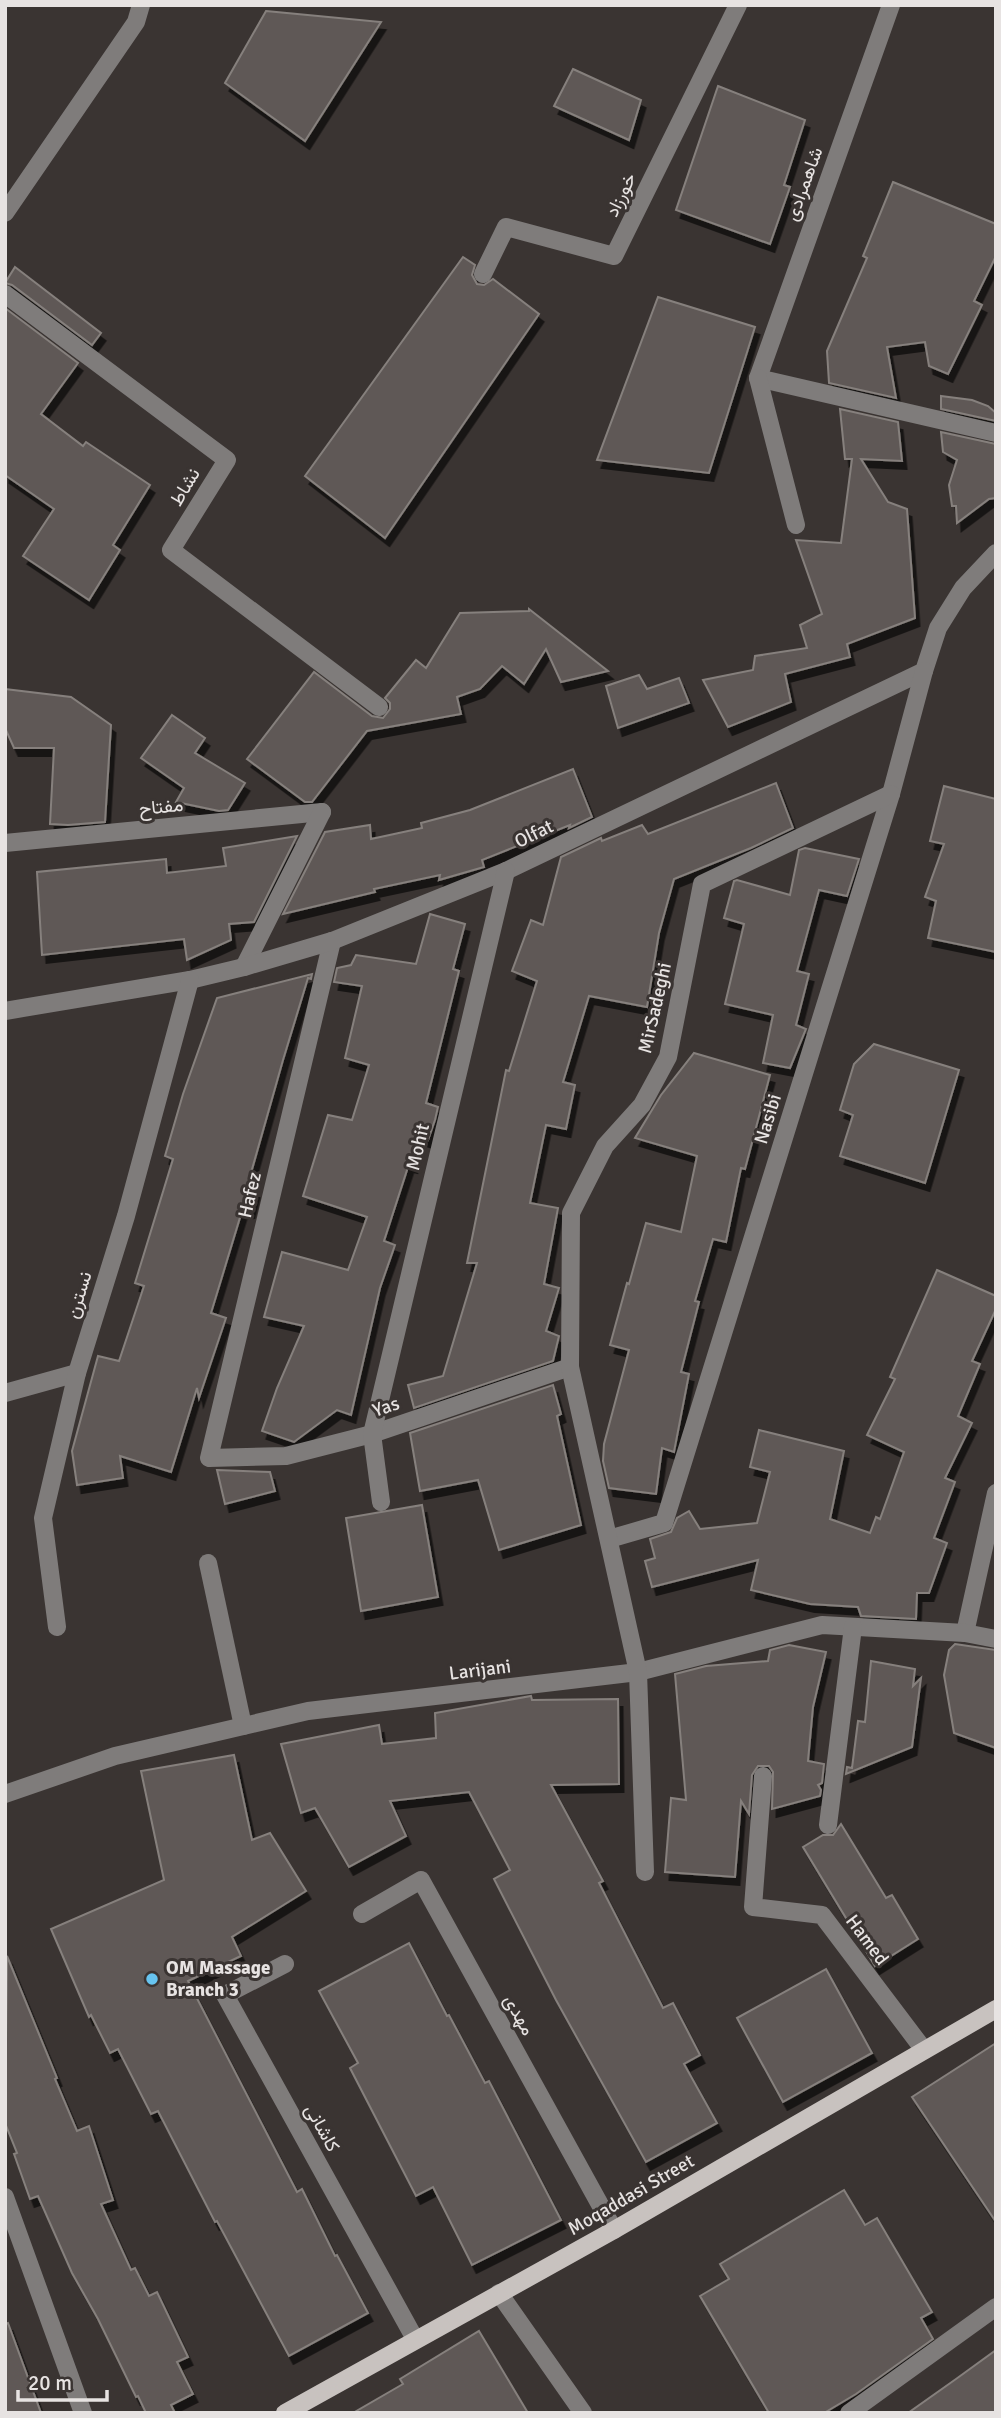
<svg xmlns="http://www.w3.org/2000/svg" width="1001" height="2418" viewBox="0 0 1001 2418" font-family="Signika,Vazirmatn,sans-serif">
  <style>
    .building { fill: #5f5957; stroke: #86807d; stroke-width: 2; filter: url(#shadow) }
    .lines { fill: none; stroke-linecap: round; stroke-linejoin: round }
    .minor { stroke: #7f7c7b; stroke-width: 18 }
    .major { stroke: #c8c2bf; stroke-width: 18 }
    .poi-dot { fill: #67c4f0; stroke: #3a3432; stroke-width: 2.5 }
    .labels { text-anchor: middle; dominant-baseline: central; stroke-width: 6; stroke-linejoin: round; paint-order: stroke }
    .street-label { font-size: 19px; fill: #e7e3e2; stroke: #3a3432 }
    .poi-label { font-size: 19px; font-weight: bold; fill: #e7e3e2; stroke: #3a3432; text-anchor: start }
  </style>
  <defs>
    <filter id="shadow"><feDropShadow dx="4.5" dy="8" stdDeviation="0" flood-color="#0009"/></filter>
  </defs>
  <rect width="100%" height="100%" fill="#3a3432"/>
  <g class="building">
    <polygon points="266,11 381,22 305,141 225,83"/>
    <polygon points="573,69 641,100 629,140 554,106"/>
    <polygon points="718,86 805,120 784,185 790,187 770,244 676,210"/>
    <polygon points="893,182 996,224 996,256 974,301 982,305 948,374 929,366 925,342 887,347 896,398 829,383 827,351 867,258 863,256"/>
    <polygon points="463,257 475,265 472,275 477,284 484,285 493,279 539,314 385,538 305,476"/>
    <polygon points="15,267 101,333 92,345 12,285 5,283"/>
    <polygon points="658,297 755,327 709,473 597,460"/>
    <polygon points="5,308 78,363 41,414 83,446 86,442 150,485 113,545 120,550 89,600 23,556 54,509 5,475"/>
    <polygon points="941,396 972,400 988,406 996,413 996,421 941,409"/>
    <polygon points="840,409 898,422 902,461 861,459 888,502 907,509 915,618 847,644 850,657 785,674 791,702 728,727 703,680 753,670 755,656 807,648 800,625 822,614 796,540 841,543 852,459 845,459"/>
    <polygon points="941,432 996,444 996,498 989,499 957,523 956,506 952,506 949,485 957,460 943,452"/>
    <polygon points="529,609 608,671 561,682 546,649 524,684 502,666 480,689 457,697 461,714 367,731 312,802 305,802 247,759 314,672 372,716 383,718 390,709 390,703 385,698 416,660 426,668 460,613 529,611"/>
    <polygon points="639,675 647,689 679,678 689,703 618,728 606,686"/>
    <polygon points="5,689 71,697 111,725 105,822 68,825 50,824 54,748 14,748 5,728"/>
    <polygon points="172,715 205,738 195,753 245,783 228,810 219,811 176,802 184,788 141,758"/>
    <polygon points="573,769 592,817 569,828 570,825 482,860 484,867 439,880 440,875 374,889 375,892 283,914 325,832 370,825 371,839 422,828 421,823 470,810"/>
    <polygon points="776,783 793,828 751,848 674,879 659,933 647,1007 589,996 563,1082 575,1085 566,1129 546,1125 530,1203 558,1208 544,1284 559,1288 546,1331 559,1336 553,1361 414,1408 408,1385 443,1376 477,1263 467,1263 506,1070 509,1071 537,981 512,971 531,920 543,925 561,857 601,838 602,841 642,825 648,834"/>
    <polygon points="944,786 996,799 996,952 928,938 936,901 925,897 944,844 930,841"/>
    <polygon points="297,836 254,922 229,924 231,940 187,960 184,939 42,955 37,872 166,859 167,873 226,866 223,848"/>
    <polygon points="805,848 859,859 847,896 819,890 797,971 809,974 796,1025 806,1029 790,1068 763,1063 773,1015 725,1004 744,924 724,918 734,881 737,880 790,895 799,850"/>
    <polygon points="430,914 465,924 453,969 459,971 426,1103 438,1107 435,1120 428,1140 419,1137 413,1165 409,1164 384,1241 395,1245 380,1288 351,1415 337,1410 294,1442 262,1431 277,1388 304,1326 264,1317 282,1252 348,1270 367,1217 303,1196 328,1115 352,1120 369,1065 345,1058 362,986 334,982 337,968 351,965 356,955 416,964"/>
    <polygon points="312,974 311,979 308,978 283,1060 247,1187 255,1190 250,1210 242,1211 211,1313 226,1318 199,1398 197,1388 171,1472 120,1456 123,1478 77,1485 72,1451 98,1356 119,1361 144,1286 135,1283 173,1159 165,1156 183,1094 217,998"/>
    <polygon points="874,1044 959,1070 925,1183 840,1156 853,1115 840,1110 854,1064"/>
    <polygon points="694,1053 770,1075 745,1169 741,1168 726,1242 713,1239 695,1301 699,1302 681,1372 689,1374 674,1452 662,1448 656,1494 609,1488 603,1461 604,1444 629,1350 610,1345 627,1283 629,1284 646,1223 681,1232 697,1156 635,1138 661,1095"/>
    <polygon points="937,1270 996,1296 996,1309 972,1361 980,1364 958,1416 972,1423 945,1478 955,1482 934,1538 947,1543 929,1593 917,1593 916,1619 861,1616 858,1607 810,1604 751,1590 758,1560 652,1587 645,1561 655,1558 650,1539 671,1532 677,1518 689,1511 700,1529 757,1523 770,1472 750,1467 759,1430 844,1451 830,1519 870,1533 876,1517 880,1519 904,1452 867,1435 895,1379 890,1377"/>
    <polygon points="553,1385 561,1414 557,1416 581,1525 499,1550 478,1480 420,1491 410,1433"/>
    <polygon points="217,1470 270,1472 275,1491 225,1504"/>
    <polygon points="422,1505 438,1597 361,1611 346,1518"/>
    <polygon points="955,1644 996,1650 996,1748 954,1733 944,1675 949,1650"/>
    <polygon points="789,1645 826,1652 813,1707 808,1761 824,1764 822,1783 818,1785 821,1790 820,1796 772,1809 773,1772 769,1766 758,1766 752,1775 749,1814 741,1801 735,1877 665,1872 671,1798 686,1800 675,1674 706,1666 768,1661 770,1650"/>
    <polygon points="871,1661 915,1669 913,1686 921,1678 912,1747 846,1774 847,1767 852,1768 858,1721 865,1722"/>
    <polygon points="531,1696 532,1700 618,1699 619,1784 551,1785 603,1881 599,1883 663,2008 673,2003 700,2055 684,2064 717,2123 646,2162 556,2000 494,1879 510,1870 469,1792 390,1801 406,1836 349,1867 315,1808 301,1813 281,1744 379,1725 382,1744 436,1738 435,1713"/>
    <polygon points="234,1755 252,1840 270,1833 306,1891 232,1937 241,1956 188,1981 297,2192 302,2189 335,2256 337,2255 368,2313 289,2356 217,2221 215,2222 158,2111 151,2114 118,2049 110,2053 91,2015 89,2017 51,1929 164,1880 141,1771"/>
    <polygon points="841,1824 886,1898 892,1895 918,1939 875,1966 803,1847 823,1835 833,1835"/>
    <polygon points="409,1943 447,2016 449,2015 485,2083 489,2081 561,2220 472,2265 433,2187 416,2196 350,2068 358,2063 319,1991"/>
    <polygon points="7,1956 57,2078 55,2079 77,2131 89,2126 113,2200 101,2204 131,2270 135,2268 149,2296 157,2292 188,2357 177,2362 193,2394 171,2405 175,2413 146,2413 138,2396 136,2397 98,2319 72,2273 38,2196 30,2199 14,2154 17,2153 5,2123"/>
    <polygon points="826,1969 872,2053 783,2102 737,2018"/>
    <polygon points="996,2043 996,2222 912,2097"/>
    <polygon points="844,2190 865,2225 877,2218 932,2312 921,2318 933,2339 856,2394 824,2413 769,2413 700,2296 729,2279 720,2264"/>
    <polygon points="8,2323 41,2413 5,2413 5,2324"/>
    <polygon points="479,2331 528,2413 353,2413 403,2384 400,2379"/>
    <polygon points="996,2350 996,2413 908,2413 956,2379"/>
  </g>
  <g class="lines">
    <g class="minor">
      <polyline points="891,5 758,378 996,433"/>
      <polyline points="5,213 136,22 141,5"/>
      <polyline points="483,274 506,227 614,256 738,5"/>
      <polyline points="5,294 227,460 171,550 379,707"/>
      <polyline points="758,378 796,525"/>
      <polyline points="5,843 322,812"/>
      <polyline points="332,941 209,1458 286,1456 372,1434 570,1367"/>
      <polyline points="244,967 322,812"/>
      <polyline points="5,1011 190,980 244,967 332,941 506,871 924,671 938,628 963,588 996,553"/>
      <polyline points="5,1393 77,1373"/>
      <polyline points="381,1502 372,1434 506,871"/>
      <polyline points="609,1539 664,1523 891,794 924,671"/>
      <polyline points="208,1563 243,1726"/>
      <polyline points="57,1627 43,1518 77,1373 126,1216 190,980"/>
      <polyline points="965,1633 996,1493"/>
      <polyline points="763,1776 753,1907 822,1915 924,2050"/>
      <polyline points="5,1794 115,1756 308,1711 638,1672 822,1625 965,1633 996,1639"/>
      <polyline points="828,1825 853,1627"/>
      <polyline points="645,1872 638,1672 570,1367 571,1213 605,1146 642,1105 668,1057 702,884 891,794"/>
      <polyline points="362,1914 421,1880 614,2230"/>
      <polyline points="285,1964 225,1995 415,2339"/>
      <polyline points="5,2197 83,2413"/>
      <polyline points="499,2293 583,2413"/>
      <polyline points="849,2413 996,2307"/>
    </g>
    <polyline class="major" points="285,2413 614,2230 996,2009"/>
  </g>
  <circle class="poi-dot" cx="152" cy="1979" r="7"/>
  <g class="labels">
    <g class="street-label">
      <text transform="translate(804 184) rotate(-70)">شاهمرادی</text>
      <text transform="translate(621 195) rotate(-64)">خورزاد</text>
      <text transform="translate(185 487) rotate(-59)">نشاط</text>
      <text transform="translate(161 807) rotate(-6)">مفتاح</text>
      <text transform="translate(534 834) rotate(-26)">Olfat</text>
      <text transform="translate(655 1008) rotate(-77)">MirSadeghi</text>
      <text transform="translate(768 1119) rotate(-73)">Nasibi</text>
      <text transform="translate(418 1147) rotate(-77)">Mohit</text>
      <text transform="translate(250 1195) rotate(-77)">Hafez</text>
      <text transform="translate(79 1295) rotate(-73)">نسترن</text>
      <text transform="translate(386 1407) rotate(-19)">Yas</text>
      <text transform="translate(480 1670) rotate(-7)">Larijani</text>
      <text transform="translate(867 1940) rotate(53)">Hamed</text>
      <text transform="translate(519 2015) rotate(61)">مهدی</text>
      <text transform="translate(322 2128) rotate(61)">کاشانی</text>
      <text transform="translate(631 2195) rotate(-30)">Moqaddasi Street</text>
    </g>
    <g class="poi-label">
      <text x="166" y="1968">OM Massage<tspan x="166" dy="22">Branch 3</tspan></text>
    </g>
  </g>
  <rect width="1001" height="2418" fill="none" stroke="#e7e3e2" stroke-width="14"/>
  <path d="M18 2390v10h89v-10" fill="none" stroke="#e7e3e2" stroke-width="3.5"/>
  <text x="28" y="2390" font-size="21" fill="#e7e3e2" stroke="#3a3432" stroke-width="5" paint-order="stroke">20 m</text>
</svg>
